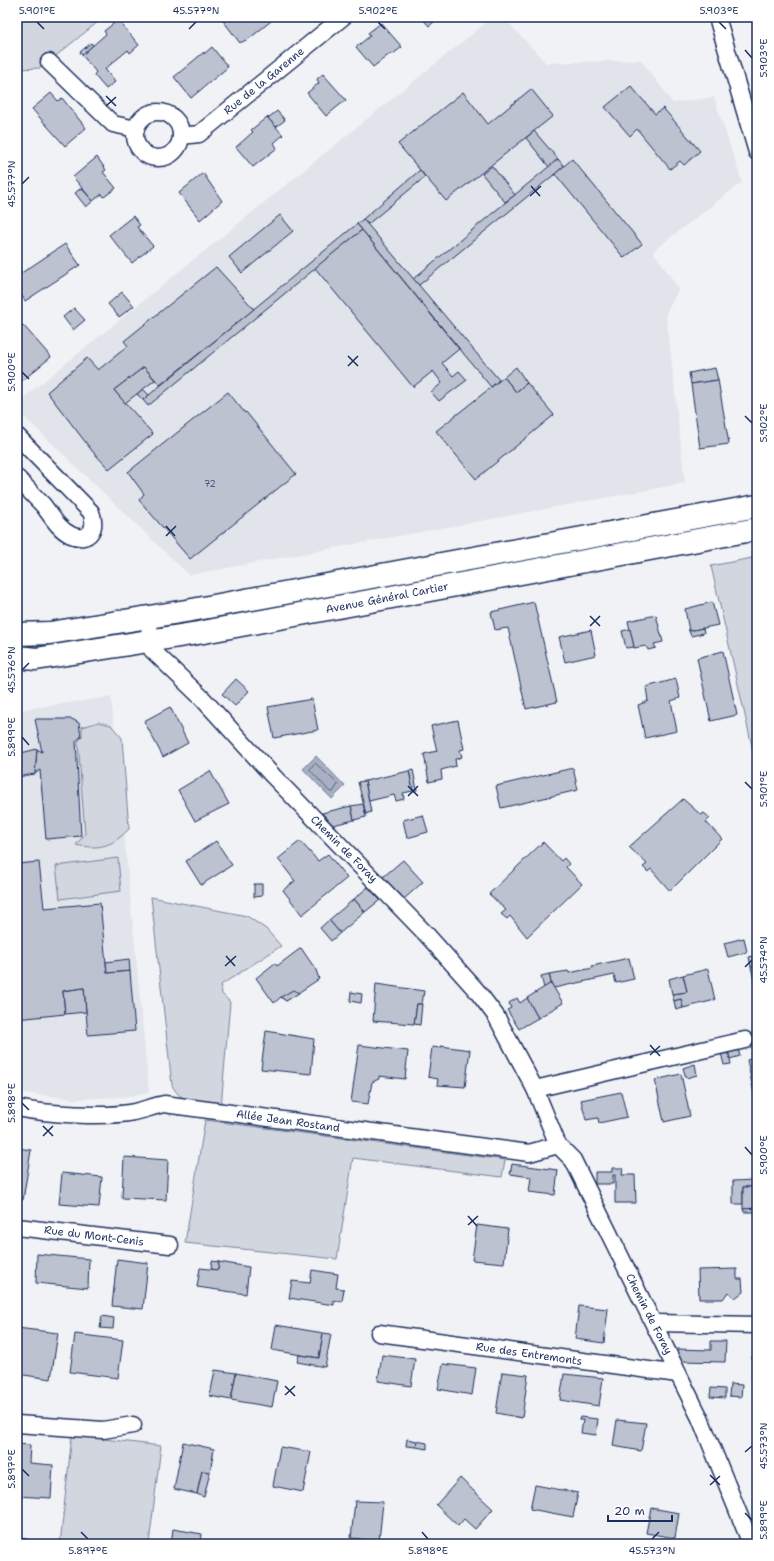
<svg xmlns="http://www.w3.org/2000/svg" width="774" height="1561" viewBox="0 0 774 1561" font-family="'Shantell Sans',sans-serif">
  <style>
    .built { fill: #e1e4ea }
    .green { fill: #d2d6df; stroke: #76829e }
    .water { fill: #a8b0c2; stroke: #707c9a }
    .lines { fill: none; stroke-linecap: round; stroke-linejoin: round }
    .shore { stroke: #536386; stroke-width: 1 }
    .building { fill: #bcc2d0; stroke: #1b2f5e }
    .minor-casing { stroke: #1b2f5e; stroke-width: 19 }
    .secondary-casing { stroke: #1b2f5e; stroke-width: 25 }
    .minor { stroke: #fff; stroke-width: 16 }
    .secondary { stroke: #fff; stroke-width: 22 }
    .ticks { fill: none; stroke: #1b2f5e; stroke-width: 1.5 }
    .labels { text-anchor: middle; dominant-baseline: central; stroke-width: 4; stroke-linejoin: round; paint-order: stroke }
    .number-label { font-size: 9px; fill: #43547a }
    .street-label { font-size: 11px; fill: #1b2f5e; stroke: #fff }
    .neatline { fill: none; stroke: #1b2f5e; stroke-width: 1.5 }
    .ticks-label { font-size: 10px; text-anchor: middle; fill: #1b2f5e }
  </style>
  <rect width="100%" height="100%" fill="#f1f2f5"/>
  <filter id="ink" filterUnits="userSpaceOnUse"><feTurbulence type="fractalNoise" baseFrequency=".025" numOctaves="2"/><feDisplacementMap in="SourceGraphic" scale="8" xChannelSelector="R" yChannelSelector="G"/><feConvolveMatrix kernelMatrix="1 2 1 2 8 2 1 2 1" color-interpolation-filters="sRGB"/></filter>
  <g filter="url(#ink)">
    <g class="built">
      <polygon points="493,17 503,17 546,63 641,60 673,103 714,97 742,182 653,251 679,289 666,313 685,483 189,575 17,410 17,403"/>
      <polygon points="111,697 149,1092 124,1097 75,1099 17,1092 17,710"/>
    </g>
    <g class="green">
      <polygon points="17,17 104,17 41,68 17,69"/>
      <polygon points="757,557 757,768 711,566"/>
      <path d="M99 722 111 725 122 738 129 829C112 846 101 850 76 845L85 834 78 742 82 736V727Z"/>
      <polygon points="118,858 121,891 60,899 56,866"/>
      <path d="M151 897 247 916 266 929 281 946 221 985 222 994 230 1002 221 1107C202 1104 180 1104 172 1085Z"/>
      <polygon points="205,1120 505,1160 502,1177 353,1158 337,1259 185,1243"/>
      <polygon points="72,1435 161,1446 149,1544 60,1544"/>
    </g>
    <polygon class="water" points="316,756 345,786 332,799 303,769"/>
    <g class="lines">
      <polygon class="shore" points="315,763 338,784 333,792 330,792 310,770"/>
    </g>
    <g class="building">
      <polygon points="223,17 276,17 250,38 240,43 221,18"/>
      <polygon points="421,17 440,17 429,26"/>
      <polygon points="118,20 139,45 130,53 128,50 105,69 115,82 106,89 94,75 96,72 82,55 106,34 104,31"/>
      <polygon points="381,23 402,47 393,54 391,53 373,67 356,47 370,36 368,33"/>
      <polygon points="91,43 93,45 82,55 80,52"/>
      <polygon points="212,47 228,67 191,98 174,77 204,52 204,54"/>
      <polygon points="323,74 346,100 326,116 307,93 319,83 317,79"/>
      <polygon points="631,86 655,114 663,108 700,151 684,165 680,161 670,169 637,129 630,136 605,107"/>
      <polygon points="531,89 553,116 446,201 398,144 463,92 488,124"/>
      <polygon points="51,93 58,101 62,98 86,128 65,146 32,109"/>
      <polygon points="277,111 285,120 276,127 268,118"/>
      <polygon points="267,117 283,135 274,143 277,148 253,167 236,147 253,132 251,130"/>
      <polygon points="534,131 558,159 549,167 526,138"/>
      <polygon points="97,157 106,170 103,172 116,188 104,197 102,194 93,201 73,177"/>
      <polygon points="558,159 564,166 555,174 419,285 413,279"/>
      <polygon points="572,159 642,244 624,258 555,174"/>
      <polygon points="492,166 515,195 505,202 482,174"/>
      <polygon points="420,170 425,177 368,224 363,219"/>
      <polygon points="203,173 222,201 200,220 179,193"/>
      <polygon points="81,188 93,201 86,207 75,193"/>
      <polygon points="280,215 293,231 242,273 229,257"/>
      <polygon points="133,216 140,225 137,227 153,246 132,263 109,235"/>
      <polygon points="363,219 499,380 491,387 357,224"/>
      <polygon points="357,224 362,230 148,406 143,400"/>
      <polygon points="362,230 459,349 442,363 453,376 459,371 467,380 439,401 431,392 442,383 433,371 413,387 315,268"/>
      <polygon points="65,244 80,265 25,301 17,288 17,276"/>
      <polygon points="216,267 254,309 160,385 144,367 114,390 153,434 109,469 93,452 47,392 87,358 98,370 128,346 124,341"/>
      <polygon points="122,292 134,306 119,317 108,304"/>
      <polygon points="74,308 85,320 73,330 63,317"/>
      <polygon points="23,325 51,357 17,385 17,331"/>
      <polygon points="144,367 155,380 125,403 114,390"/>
      <polygon points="516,367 527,383 516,392 504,377"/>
      <polygon points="715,368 718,380 691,384 689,373"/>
      <polygon points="504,377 516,392 527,383 554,415 476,479 436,431"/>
      <polygon points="718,380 729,444 700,448 691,384"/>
      <polygon points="143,389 149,395 143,400 137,394"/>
      <polygon points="228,392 245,413 246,412 296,474 190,559 139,500 144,494 128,472"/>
      <polygon points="534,602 557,702 526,709 508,628 495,630 491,612"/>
      <polygon points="712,602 718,625 689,631 685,609"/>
      <polygon points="656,615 663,642 654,644 656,648 648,650 646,646 634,648 628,621"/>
      <polygon points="703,628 704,633 691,636 689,631"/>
      <polygon points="630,629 634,647 626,648 622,631"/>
      <polygon points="591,630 596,655 565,662 559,637"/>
      <polygon points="723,651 737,715 711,721 697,658"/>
      <polygon points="236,679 249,691 235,706 222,694"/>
      <polygon points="676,679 680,698 671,701 677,731 645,738 638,705 648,701 646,687"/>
      <polygon points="312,699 318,730 274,738 268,707"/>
      <polygon points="170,707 188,743 163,757 144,721"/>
      <polygon points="35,719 72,719 79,723 81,737 76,741 81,836 46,839 40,770 35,774 37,749 42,752"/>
      <polygon points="458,720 464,749 460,750 462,757 455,759 456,766 441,770 442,779 429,782 424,754 437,751 431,726"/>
      <polygon points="37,749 35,774 17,777 17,754"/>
      <polygon points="573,768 578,790 501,808 496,786"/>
      <polygon points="413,770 417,790 413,791 409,771"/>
      <polygon points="210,771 229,804 195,821 178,790"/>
      <polygon points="409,771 413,791 403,793 404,799 396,801 394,795 369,801 365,781"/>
      <polygon points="365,781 371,812 366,814 358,782"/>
      <polygon points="683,799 701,815 704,813 710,818 706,822 722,839 670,891 651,869 648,872 643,867 647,864 629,847"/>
      <polygon points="363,804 366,817 354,820 351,806"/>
      <polygon points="351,806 354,820 333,825 322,813"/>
      <polygon points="423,815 428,832 407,838 403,820"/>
      <polygon points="216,841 232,865 201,885 186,861"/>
      <polygon points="300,841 318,861 328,854 347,878 302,915 283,890 295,881 278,859"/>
      <polygon points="543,842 561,861 564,858 569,864 566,867 582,884 527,937 510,916 507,919 501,914 506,910 489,894"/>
      <polygon points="403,860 423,882 404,899 383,877"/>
      <polygon points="39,862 44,908 100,903 107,973 130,971 135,1031 88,1035 84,988 63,991 65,1014 17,1019 17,973 21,973 17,917 17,864"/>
      <polygon points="254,884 262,884 262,896 254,897"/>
      <polygon points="368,887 380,900 365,912 354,899"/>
      <polygon points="354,899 365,912 340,933 329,920"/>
      <polygon points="329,920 340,933 331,941 320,928"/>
      <polygon points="744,938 747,952 728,957 724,943"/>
      <polygon points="301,948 316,970 319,979 286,1001 281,997 274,1003 256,978 275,963 277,966"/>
      <polygon points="757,955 757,970 756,966 751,967 749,957"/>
      <polygon points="629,958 634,979 616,983 614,975 554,988 551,983 549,974 568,971 569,973 593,968 592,966"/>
      <polygon points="129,959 130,971 107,973 106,962"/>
      <polygon points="756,966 757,970 756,989 751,967"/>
      <polygon points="708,969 715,1000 683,1008 681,999 674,1001 672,994 687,992 683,975"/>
      <polygon points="549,974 551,983 544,988 541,976"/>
      <polygon points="683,975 687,992 672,994 669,979"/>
      <polygon points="551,983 563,1003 538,1018 527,998"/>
      <polygon points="376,984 424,991 422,1004 417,1004 414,1024 373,1021"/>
      <polygon points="84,988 86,1012 65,1014 63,991"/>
      <polygon points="293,990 299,993 286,1001 281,997"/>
      <polygon points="351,992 362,994 361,1003 350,1001"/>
      <polygon points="517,998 520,1003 527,998 538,1018 519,1029 507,1010 511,1008 509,1003"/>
      <polygon points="681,999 683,1008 676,1010 674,1001"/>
      <polygon points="417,1004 422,1004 420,1025 414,1024"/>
      <polygon points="266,1031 314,1039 311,1074 261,1069"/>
      <polygon points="359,1045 408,1051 405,1079 379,1076 379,1079 372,1082 368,1104 351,1102"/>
      <polygon points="441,1046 470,1050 465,1087 437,1085 438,1079 428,1077 432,1047 441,1048"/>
      <polygon points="738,1049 740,1056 730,1059 728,1051"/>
      <polygon points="728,1051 731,1064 724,1065 721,1053"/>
      <polygon points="757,1057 757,1103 756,1103 747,1060"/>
      <polygon points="695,1064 697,1075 686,1078 683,1068"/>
      <polygon points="681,1074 690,1116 664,1122 655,1080"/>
      <polygon points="621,1092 627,1117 599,1123 598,1118 586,1120 581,1100"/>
      <polygon points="17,1148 31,1150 23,1200 17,1199"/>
      <polygon points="124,1157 168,1160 166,1200 122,1198"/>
      <polygon points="512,1164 558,1170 555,1195 529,1192 531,1177 510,1174"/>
      <polygon points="612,1168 623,1168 622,1175 635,1175 636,1203 615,1203 615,1175 613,1175 613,1184 595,1184 595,1172 612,1172"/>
      <polygon points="62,1173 102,1177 99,1207 59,1204"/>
      <polygon points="757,1180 757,1187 743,1187 743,1204 733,1204 733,1181"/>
      <polygon points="743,1187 757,1187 757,1208 743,1209"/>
      <polygon points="757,1208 757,1212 744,1212 743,1209"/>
      <polygon points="477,1225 508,1229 504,1263 472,1260"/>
      <polygon points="37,1254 89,1259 88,1288 36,1283"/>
      <polygon points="117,1259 148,1263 143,1309 112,1306"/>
      <polygon points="212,1261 219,1262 218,1270 211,1269"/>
      <polygon points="219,1262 249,1267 246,1294 197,1287 200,1268 218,1270"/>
      <polygon points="737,1269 737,1279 742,1279 743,1292 735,1298 728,1292 723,1299 699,1299 698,1270"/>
      <polygon points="312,1270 338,1274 336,1288 344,1289 342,1302 334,1300 334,1305 289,1298 292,1281 310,1283"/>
      <polygon points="579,1306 608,1309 604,1343 575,1339"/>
      <polygon points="102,1316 114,1318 113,1329 100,1328"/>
      <polygon points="276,1325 323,1333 319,1358 272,1350"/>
      <polygon points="17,1328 58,1333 51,1379 17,1374"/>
      <polygon points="323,1333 331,1334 325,1367 297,1362 299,1355 319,1358"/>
      <polygon points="75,1334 123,1340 118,1378 70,1372"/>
      <polygon points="711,1341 726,1341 725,1362 681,1361 676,1349 711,1350"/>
      <polygon points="382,1355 415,1359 411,1386 378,1381"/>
      <rect x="752" y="1357" width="5" height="28"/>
      <polygon points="443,1364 476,1368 472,1395 438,1389"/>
      <polygon points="215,1370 236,1373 231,1400 210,1396"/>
      <polygon points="502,1372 528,1375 522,1418 496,1413"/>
      <polygon points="236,1373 277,1381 272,1407 231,1400"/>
      <polygon points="564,1374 603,1378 599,1406 560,1400"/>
      <polygon points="730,1384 742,1385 741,1397 729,1396"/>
      <polygon points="711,1388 725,1389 725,1398 710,1397"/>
      <polygon points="580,1417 598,1419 596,1435 581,1433 583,1420 579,1420"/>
      <polygon points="617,1420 646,1423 641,1451 613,1446"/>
      <polygon points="407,1439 417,1441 416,1447 406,1446"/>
      <polygon points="417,1441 427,1443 427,1449 416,1447"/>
      <polygon points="183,1442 214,1449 210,1472 202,1471 197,1494 174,1489"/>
      <polygon points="17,1444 30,1445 29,1463 53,1465 51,1498 17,1496"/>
      <polygon points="280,1447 311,1452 303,1492 273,1486"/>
      <polygon points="202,1471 210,1472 204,1497 197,1494"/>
      <polygon points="460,1478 493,1509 475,1529 464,1519 458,1526 436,1505"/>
      <polygon points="535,1485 578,1493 573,1517 530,1509"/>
      <polygon points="355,1501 383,1502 379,1541 351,1538"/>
      <polygon points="651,1508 679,1513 675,1538 646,1533"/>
      <polygon points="173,1529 202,1534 201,1544 171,1544"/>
      <polygon points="17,1538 27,1539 27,1544 17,1544"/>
    </g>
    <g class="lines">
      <defs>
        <g id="minor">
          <polyline points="717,17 757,152"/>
          <polyline points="49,62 113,124 136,129"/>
          <circle cx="158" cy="135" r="23"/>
          <polyline points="181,136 199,134 343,17"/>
          <path d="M17 436 91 512C97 528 90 543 71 535 58 529 51 515 43 505 34 496 26 487 17 478"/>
          <polyline points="148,617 152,650 202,698 273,776 427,935 477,991 496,1016 535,1089 558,1145 573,1160 700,1418 751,1544"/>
          <polyline points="535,1089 745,1040"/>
          <path d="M17 1108C46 1114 105 1118 134 1112 144 1110 154 1106 164 1104L529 1153 558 1145"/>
          <polyline points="17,1227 170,1245"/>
          <polyline points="655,1323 757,1325"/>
          <polyline points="379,1333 678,1374"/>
          <polyline points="17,1424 103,1430 133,1425"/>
        </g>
        <g id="secondary">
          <polyline points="17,634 50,633 192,610 757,506"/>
          <polyline points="17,657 36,659 198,633 757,529"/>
        </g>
      </defs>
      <use href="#minor" class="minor-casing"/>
      <use href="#secondary" class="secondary-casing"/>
      <use href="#minor" class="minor"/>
      <use href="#secondary" class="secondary"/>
    </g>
  </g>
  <path class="ticks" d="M37 22 44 29M378 22 385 29M719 22 726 29M189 29 196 22M745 50 752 58M106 96 116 106M106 106 116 97M22 184 29 177M531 186 540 196M530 196 541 186M348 356 358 366M348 366 358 356M22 372 29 379M745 416 752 423M166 526 175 536M166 536 176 526M590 616 600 626M590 626 600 616M22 670 29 663M22 737 29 745M745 782 752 789M408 786 418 796M408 796 418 786M226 956 235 966M225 966 236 956M745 967 752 960M650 1045 660 1056M650 1055 660 1046M22 1103 29 1110M43 1126 53 1136M43 1136 53 1126M745 1147 752 1155M468 1216 477 1226M468 1225 478 1216M285 1386 295 1396M285 1395 295 1386M745 1452 752 1446M22 1469 29 1476M710 1475 720 1485M710 1485 720 1476M745 1513 752 1520M81 1532 88 1539M422 1532 428 1539M652 1539 659 1532"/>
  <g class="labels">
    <g class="number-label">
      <text x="210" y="484">72</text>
    </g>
    <g class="street-label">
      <text transform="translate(264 81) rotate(-39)">Rue de la Garenne</text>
      <text transform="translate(387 598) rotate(-11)">Avenue Général Cartier</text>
      <text transform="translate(344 849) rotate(45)">Chemin de Foray</text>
      <text transform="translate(288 1121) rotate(8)">Allée Jean Rostand</text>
      <text transform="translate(94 1236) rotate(7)">Rue du Mont-Cenis</text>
      <text transform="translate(649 1314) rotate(63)">Chemin de Foray</text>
      <text transform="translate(529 1354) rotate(8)">Rue des Entremonts</text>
    </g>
  </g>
  <rect width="774" height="1561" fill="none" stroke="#fff" stroke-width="44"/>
  <path d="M608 1515v6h64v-6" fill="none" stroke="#1b2f5e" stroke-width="2"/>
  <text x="614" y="1515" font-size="12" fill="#1b2f5e" stroke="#ffffff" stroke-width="3" paint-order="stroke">20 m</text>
  <rect x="22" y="22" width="730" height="1517" class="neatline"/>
  <g class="ticks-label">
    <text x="37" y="14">5.901°E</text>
    <text x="196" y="14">45.577°N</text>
    <text x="378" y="14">5.902°E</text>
    <text x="719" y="14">5.903°E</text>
    <text transform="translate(763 58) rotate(-90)" y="4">5.903°E</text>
    <text transform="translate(11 184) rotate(-90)" y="4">45.577°N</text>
    <text transform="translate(11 372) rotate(-90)" y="4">5.900°E</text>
    <text transform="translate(763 423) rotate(-90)" y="4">5.902°E</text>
    <text transform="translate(11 670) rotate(-90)" y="4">45.576°N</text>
    <text transform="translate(11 737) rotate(-90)" y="4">5.899°E</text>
    <text transform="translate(763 789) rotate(-90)" y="4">5.901°E</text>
    <text transform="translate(763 960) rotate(-90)" y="4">45.574°N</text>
    <text transform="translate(11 1103) rotate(-90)" y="4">5.898°E</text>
    <text transform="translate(763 1155) rotate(-90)" y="4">5.900°E</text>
    <text transform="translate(763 1446) rotate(-90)" y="4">45.573°N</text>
    <text transform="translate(11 1469) rotate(-90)" y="4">5.897°E</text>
    <text transform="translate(763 1520) rotate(-90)" y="4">5.899°E</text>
    <text x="88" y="1554">5.897°E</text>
    <text x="428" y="1554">5.898°E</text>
    <text x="652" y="1554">45.573°N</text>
  </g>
</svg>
